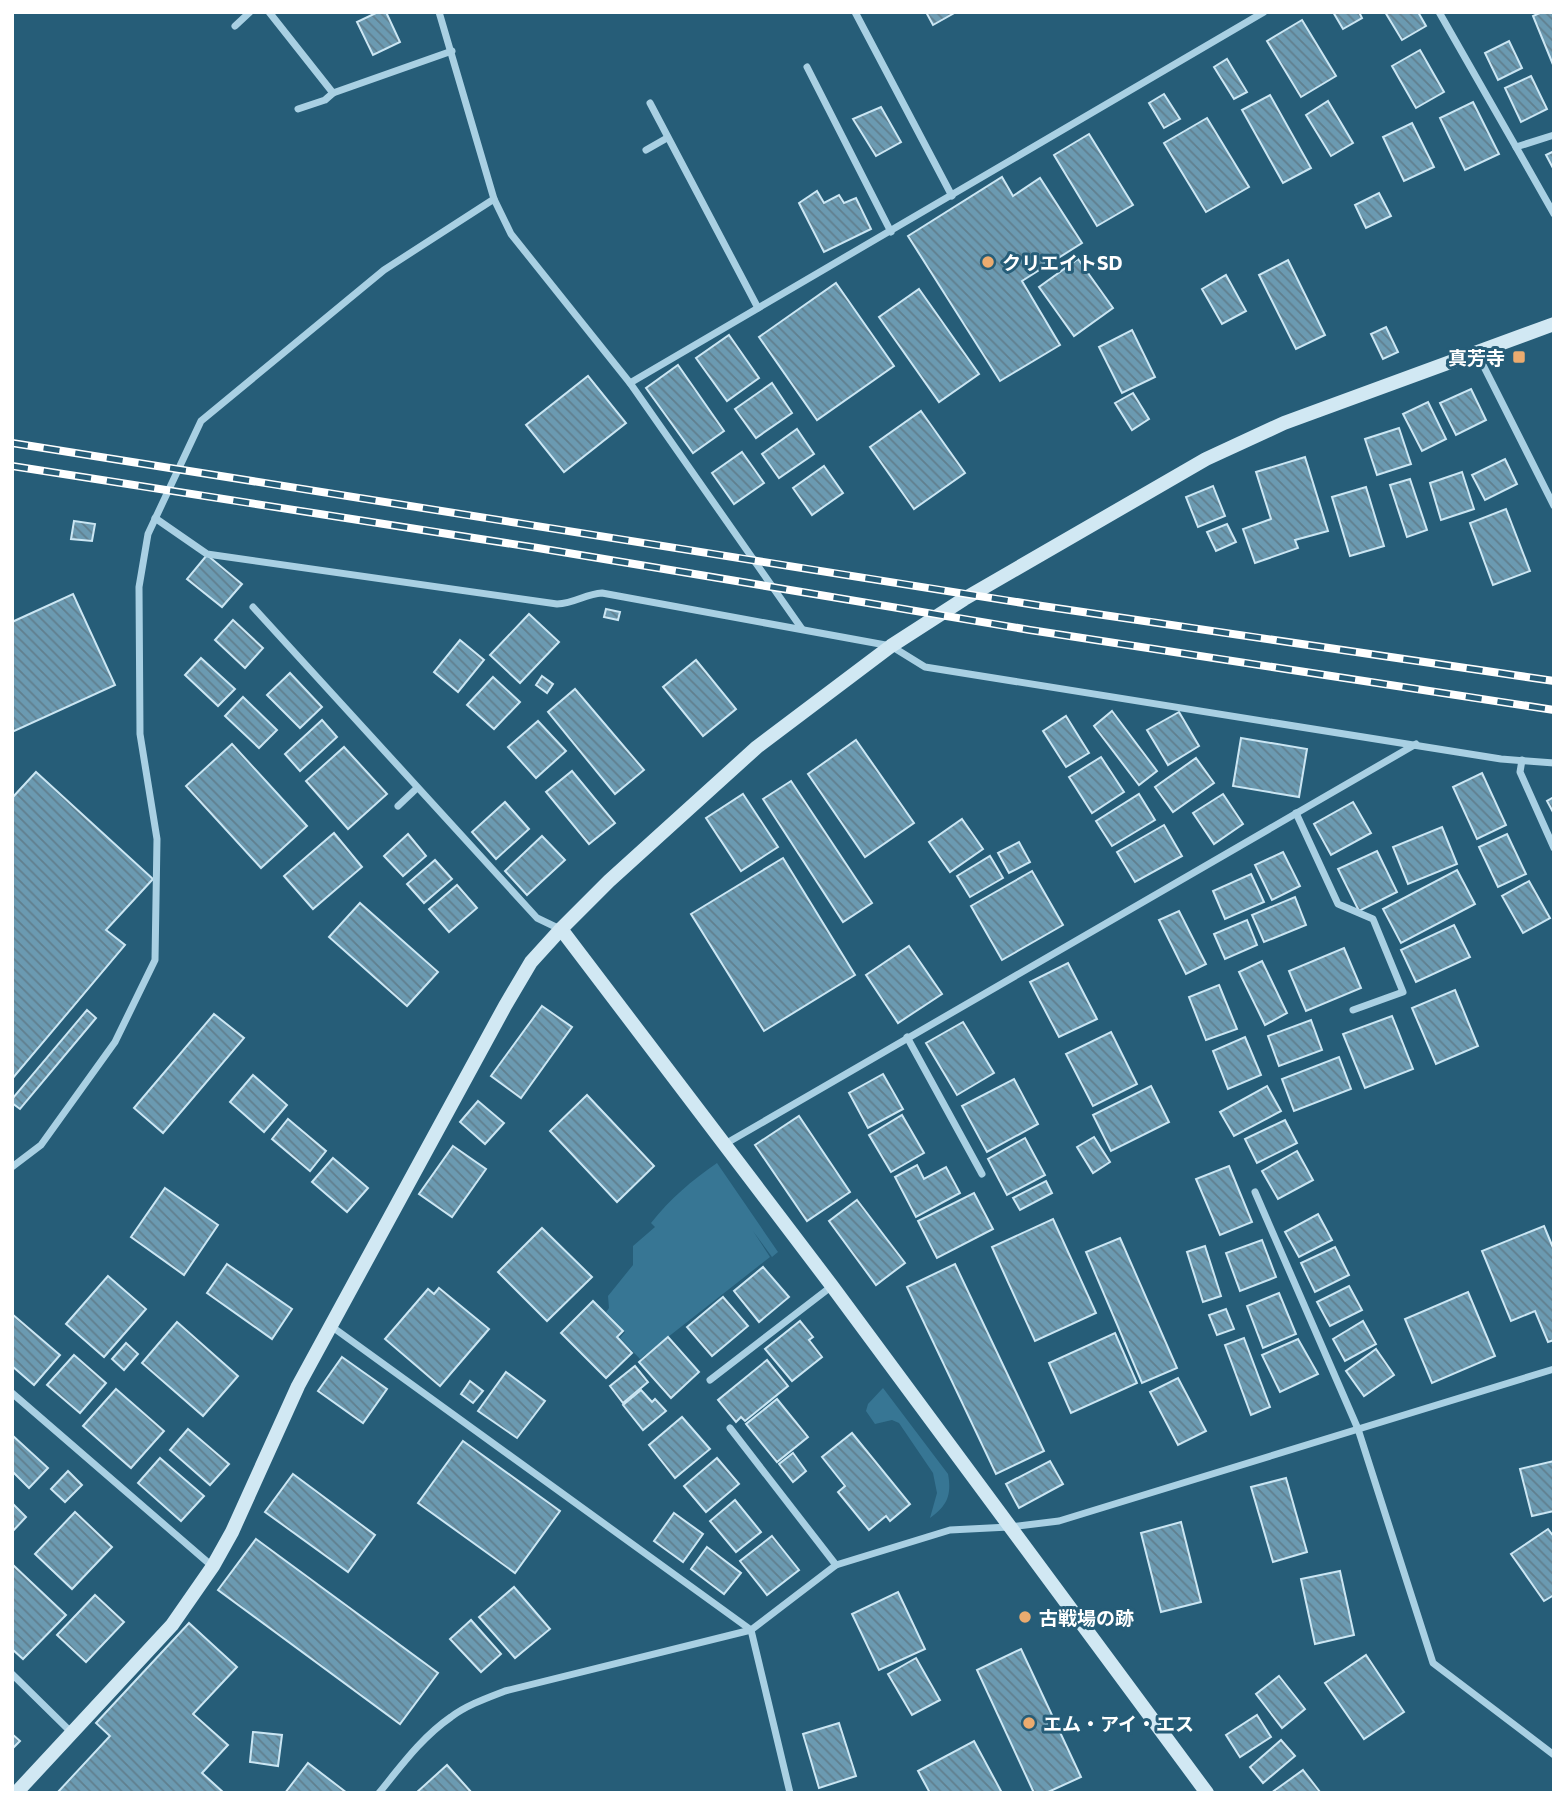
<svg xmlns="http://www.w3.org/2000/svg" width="1566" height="1805" viewBox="0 0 1566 1805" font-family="Commissioner,'Noto Sans JP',sans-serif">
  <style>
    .green { fill: #377694 }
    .building { fill: url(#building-back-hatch); stroke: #cbe6f3; stroke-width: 2 }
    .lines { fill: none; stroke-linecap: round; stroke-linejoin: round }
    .street { stroke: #a9d0e3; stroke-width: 7 }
    .secondary { stroke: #d1e8f3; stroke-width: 14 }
    .rail-casing { stroke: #fff; stroke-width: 8 }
    .rail { stroke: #265d78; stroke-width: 5; stroke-dasharray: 16; stroke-linecap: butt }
    .poi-dot { fill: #ebab6f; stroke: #265d78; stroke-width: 2.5 }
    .labels { text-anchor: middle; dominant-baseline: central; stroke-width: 6; stroke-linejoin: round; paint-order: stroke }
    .poi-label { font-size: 19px; font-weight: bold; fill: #fff; stroke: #265d78; text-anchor: start }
  </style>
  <defs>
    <pattern id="building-back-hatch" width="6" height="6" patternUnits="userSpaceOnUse" patternTransform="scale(1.75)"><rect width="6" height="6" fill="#6b9ab1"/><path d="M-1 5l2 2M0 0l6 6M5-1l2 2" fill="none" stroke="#607f8e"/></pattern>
  </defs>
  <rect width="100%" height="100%" fill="#265d78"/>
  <g class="green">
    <path d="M717 1163 778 1252 772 1257 753 1231 770 1257 640 1359 620 1338 625 1332 606 1312 609 1308 608 1296 633 1265V1246L655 1227 651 1223C671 1198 691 1181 717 1163Z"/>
    <path d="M883 1388 948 1474C952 1495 947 1506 930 1518L937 1493 933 1473 899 1423 892 1420 875 1424 866 1411 868 1404Z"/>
  </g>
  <g class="building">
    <polygon points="378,12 386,12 400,42 373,55 357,22"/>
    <polygon points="926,12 956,12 933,25"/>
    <polygon points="1333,12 1359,12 1362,18 1343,29"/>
    <polygon points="1385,12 1418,12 1426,26 1402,40"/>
    <polygon points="1542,12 1554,12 1554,67 1533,16"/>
    <polygon points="1302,20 1336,76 1301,97 1267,41"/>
    <polygon points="1509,41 1522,68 1498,80 1485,53"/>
    <polygon points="1420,50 1444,92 1416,108 1392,66"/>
    <polygon points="1227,59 1247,92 1234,99 1214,67"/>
    <polygon points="1531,76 1547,109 1521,122 1505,88"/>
    <polygon points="1164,94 1180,119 1164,128 1149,103"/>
    <polygon points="1270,95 1311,168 1283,183 1242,110"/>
    <polygon points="1328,101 1353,143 1331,156 1306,115"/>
    <polygon points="1473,102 1499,154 1465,170 1440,118"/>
    <polygon points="881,107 901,142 876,156 853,119"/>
    <polygon points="1207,118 1249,187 1206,212 1164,143"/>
    <polygon points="1412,123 1434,167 1404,181 1383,137"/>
    <polygon points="1089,134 1133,205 1097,226 1054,155"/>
    <polygon points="1554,151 1554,170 1546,155"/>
    <polygon points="1002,177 1013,196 1040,178 1082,243 1022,281 1060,345 1000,381 908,236"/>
    <polygon points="817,191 824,203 839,195 844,203 856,198 871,229 824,252 799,203"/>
    <polygon points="1379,193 1391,216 1366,228 1355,205"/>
    <polygon points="1078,259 1113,308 1074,336 1039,287"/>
    <polygon points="1288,260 1325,335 1296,349 1259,275"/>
    <polygon points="1226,275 1246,311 1222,324 1202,289"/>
    <polygon points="836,283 894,366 817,420 759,337"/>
    <polygon points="919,289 979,374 939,402 879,317"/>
    <polygon points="1386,327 1398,352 1383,359 1371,334"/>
    <polygon points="1132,330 1155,377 1122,393 1099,347"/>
    <polygon points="729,335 759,378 727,401 696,358"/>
    <polygon points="678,365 724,431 693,453 646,388"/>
    <polygon points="588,376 626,423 564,472 526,425"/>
    <polygon points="772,383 792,413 756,438 735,409"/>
    <polygon points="1471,389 1486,420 1456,435 1440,403"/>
    <polygon points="1133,393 1149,419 1132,430 1115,403"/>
    <polygon points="1428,402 1446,439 1422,451 1403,414"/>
    <polygon points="921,411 965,473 914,509 870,447"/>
    <polygon points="1399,428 1411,464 1377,475 1365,439"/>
    <polygon points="797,429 814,454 779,478 762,454"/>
    <polygon points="742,452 764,483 734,504 712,473"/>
    <polygon points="1305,457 1328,531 1295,540 1298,548 1255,563 1243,529 1271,519 1256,472"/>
    <polygon points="1505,459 1517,484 1485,500 1472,475"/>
    <polygon points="824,466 843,493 812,515 793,488"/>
    <polygon points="1462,472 1474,509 1441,520 1430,483"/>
    <polygon points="1410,479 1427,530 1407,537 1390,485"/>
    <polygon points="1213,486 1225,516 1198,527 1186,497"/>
    <polygon points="1366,487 1384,546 1350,556 1332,497"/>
    <polygon points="1506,509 1530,571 1493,585 1470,523"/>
    <polygon points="74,521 95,524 92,541 71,539"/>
    <polygon points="1227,524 1236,542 1216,551 1207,532"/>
    <polygon points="207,555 242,584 222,607 187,579"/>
    <polygon points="73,594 115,685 12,732 12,622"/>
    <polygon points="606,609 620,612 618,620 604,617"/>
    <polygon points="529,614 559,642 520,683 490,655"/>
    <polygon points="233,620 263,648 245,668 215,640"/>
    <polygon points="460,640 484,660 458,692 434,672"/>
    <polygon points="201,658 235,689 218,706 185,675"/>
    <polygon points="696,660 736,709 703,736 663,687"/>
    <polygon points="290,673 322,707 300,728 267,695"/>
    <polygon points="542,676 553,684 547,693 536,685"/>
    <polygon points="493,677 520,702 494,729 467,705"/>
    <polygon points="575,689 644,770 615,794 548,712"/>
    <polygon points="243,697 277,730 259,748 225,716"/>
    <polygon points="1112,711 1157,771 1139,785 1094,726"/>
    <polygon points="1179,712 1199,746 1168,765 1147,730"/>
    <polygon points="1066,716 1089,753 1066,767 1043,731"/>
    <polygon points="322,720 337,737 300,771 285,754"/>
    <polygon points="538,721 566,751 536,778 508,747"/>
    <polygon points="1241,738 1307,749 1299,797 1233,786"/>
    <polygon points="856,740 914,823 865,857 808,774"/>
    <polygon points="232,744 307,826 261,868 186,786"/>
    <polygon points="344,747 387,794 348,829 306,781"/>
    <polygon points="1101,757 1124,792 1092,813 1069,777"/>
    <polygon points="1196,758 1214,783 1173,812 1155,787"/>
    <polygon points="572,771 615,823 589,844 546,792"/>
    <polygon points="36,772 153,879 106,930 125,945 12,1079 12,798"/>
    <polygon points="1482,773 1506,825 1477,839 1453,787"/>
    <polygon points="791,781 872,903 843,922 763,799"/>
    <polygon points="743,794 778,847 741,871 706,818"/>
    <polygon points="1139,794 1155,820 1112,846 1096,821"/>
    <polygon points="1223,794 1243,824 1214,844 1193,813"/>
    <polygon points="1554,797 1554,814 1547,801"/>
    <polygon points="505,802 529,829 496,859 472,832"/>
    <polygon points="1353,802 1371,833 1331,855 1314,824"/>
    <polygon points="962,819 983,849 950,872 929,842"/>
    <polygon points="1164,825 1182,856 1135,882 1117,852"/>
    <polygon points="1442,827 1457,864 1408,884 1393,847"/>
    <polygon points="334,833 362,867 313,909 284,876"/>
    <polygon points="408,834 426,856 403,876 384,856"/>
    <polygon points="1507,834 1526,874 1498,887 1479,847"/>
    <polygon points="542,836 565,860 527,895 505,871"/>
    <polygon points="1019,842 1030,862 1009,873 998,853"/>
    <polygon points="1377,851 1397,892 1359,911 1338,869"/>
    <polygon points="1283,852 1300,886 1272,900 1255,865"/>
    <polygon points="990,856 1003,878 970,897 957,876"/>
    <polygon points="783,858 855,975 764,1031 691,914"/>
    <polygon points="435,860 452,879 424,903 407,884"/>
    <polygon points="1457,870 1475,904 1401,943 1383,909"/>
    <polygon points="1032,871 1063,925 1002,960 971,906"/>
    <polygon points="1251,874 1264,902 1225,919 1213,891"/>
    <polygon points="1529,881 1550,918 1523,933 1502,896"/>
    <polygon points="457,885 477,908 449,932 429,909"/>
    <polygon points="1295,897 1306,925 1264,942 1252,915"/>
    <polygon points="360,903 438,972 407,1006 329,937"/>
    <polygon points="1179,911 1206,964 1186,974 1159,920"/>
    <polygon points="1247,920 1257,945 1225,959 1214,934"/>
    <polygon points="1454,925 1470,957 1416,982 1401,950"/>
    <polygon points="909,946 942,994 898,1023 866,975"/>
    <polygon points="1344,948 1361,988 1306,1011 1289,971"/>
    <polygon points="1262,961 1287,1013 1265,1025 1239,972"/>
    <polygon points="1068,963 1097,1019 1059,1037 1030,982"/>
    <polygon points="1219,985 1237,1029 1206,1040 1189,997"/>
    <polygon points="1455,990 1478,1046 1436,1064 1412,1008"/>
    <polygon points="542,1006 572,1027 521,1098 491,1076"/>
    <polygon points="87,1010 96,1018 20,1109 12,1103 12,1099"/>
    <polygon points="214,1014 244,1038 163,1133 134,1108"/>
    <polygon points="1392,1016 1413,1069 1365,1088 1343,1034"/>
    <polygon points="1311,1020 1322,1050 1279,1066 1268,1036"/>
    <polygon points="963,1022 994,1073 957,1095 926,1043"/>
    <polygon points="1111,1032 1137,1084 1093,1106 1066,1054"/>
    <polygon points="1245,1037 1261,1075 1228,1089 1213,1051"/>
    <polygon points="1339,1057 1351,1089 1294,1111 1282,1079"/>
    <polygon points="883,1074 903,1109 868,1128 849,1093"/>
    <polygon points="253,1075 287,1105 264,1132 230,1102"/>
    <polygon points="1014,1079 1038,1124 987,1152 962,1106"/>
    <polygon points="1151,1086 1169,1122 1111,1151 1093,1115"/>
    <polygon points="1267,1086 1281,1111 1234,1136 1220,1112"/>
    <polygon points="587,1095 654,1166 617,1202 550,1131"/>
    <polygon points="478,1101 504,1123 485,1144 460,1122"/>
    <polygon points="902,1115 924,1153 891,1172 869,1135"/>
    <polygon points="799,1116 850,1192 807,1221 755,1145"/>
    <polygon points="288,1119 326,1151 310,1171 272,1139"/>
    <polygon points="1285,1120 1297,1143 1257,1163 1245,1139"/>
    <polygon points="1094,1137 1110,1162 1093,1173 1077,1147"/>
    <polygon points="1025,1138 1045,1175 1007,1195 988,1159"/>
    <polygon points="453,1146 486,1169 452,1217 419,1194"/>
    <polygon points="1297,1151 1313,1180 1278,1199 1262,1171"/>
    <polygon points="333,1158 368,1188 347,1212 312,1182"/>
    <polygon points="917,1165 924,1179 946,1167 960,1193 916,1217 895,1177"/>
    <polygon points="1229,1166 1252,1222 1220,1235 1196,1179"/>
    <polygon points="1046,1181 1052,1193 1020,1210 1013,1198"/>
    <polygon points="165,1188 218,1225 184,1275 131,1237"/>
    <polygon points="974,1193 993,1229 937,1258 918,1221"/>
    <polygon points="857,1200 905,1263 876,1285 829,1221"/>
    <polygon points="1318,1214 1332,1240 1299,1257 1285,1232"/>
    <polygon points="1053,1219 1096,1313 1035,1341 992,1247"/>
    <polygon points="1544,1226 1554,1250 1554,1340 1548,1342 1535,1311 1511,1321 1482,1251"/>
    <polygon points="542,1228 592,1277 547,1321 498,1272"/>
    <polygon points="1120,1238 1177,1368 1142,1383 1086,1252"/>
    <polygon points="1262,1240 1276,1277 1240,1291 1226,1253"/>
    <polygon points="1205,1246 1221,1296 1203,1302 1187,1252"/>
    <polygon points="1335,1247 1349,1275 1315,1292 1301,1263"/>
    <polygon points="227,1264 292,1309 272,1339 207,1293"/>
    <polygon points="955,1264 1044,1451 996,1474 907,1287"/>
    <polygon points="763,1267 789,1297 759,1322 734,1291"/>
    <polygon points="108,1276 146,1309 104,1357 66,1324"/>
    <polygon points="1349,1286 1362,1310 1330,1326 1317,1302"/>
    <polygon points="439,1288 489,1329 440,1386 385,1339 428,1289 434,1294"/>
    <polygon points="1468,1292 1495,1356 1432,1383 1405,1319"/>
    <polygon points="1279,1293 1296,1334 1263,1348 1247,1306"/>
    <polygon points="723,1297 748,1326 712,1356 687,1327"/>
    <polygon points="593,1301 623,1331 617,1337 632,1353 606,1378 561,1333"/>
    <polygon points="1226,1309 1234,1329 1217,1335 1209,1315"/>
    <polygon points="12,1314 60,1355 34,1385 12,1366"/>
    <polygon points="800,1321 813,1337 809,1340 822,1357 792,1381 765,1349"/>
    <polygon points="1363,1321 1376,1344 1345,1361 1333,1339"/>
    <polygon points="177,1322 238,1376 203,1416 142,1363"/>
    <polygon points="1115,1333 1137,1383 1071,1413 1049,1363"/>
    <polygon points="668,1337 699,1372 671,1398 639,1362"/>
    <polygon points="1244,1338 1270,1407 1251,1415 1225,1345"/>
    <polygon points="1298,1339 1318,1374 1280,1392 1262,1355"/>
    <polygon points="126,1343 138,1354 124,1370 112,1359"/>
    <polygon points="1376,1349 1394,1375 1364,1396 1346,1371"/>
    <polygon points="74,1355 106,1383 80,1413 47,1385"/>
    <polygon points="342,1357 387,1389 363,1423 318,1391"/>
    <polygon points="767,1360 788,1386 745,1421 741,1417 736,1422 718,1400"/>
    <polygon points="635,1366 648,1382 623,1403 610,1386"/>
    <polygon points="506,1372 545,1401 517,1438 478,1411"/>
    <polygon points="1178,1378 1206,1431 1178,1445 1150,1392"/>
    <polygon points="470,1381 483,1391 473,1403 461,1394"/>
    <polygon points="116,1389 164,1431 131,1468 83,1426"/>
    <polygon points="641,1390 652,1402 655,1399 666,1411 643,1430 623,1405"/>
    <polygon points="777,1399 808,1437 777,1462 746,1424"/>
    <polygon points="682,1417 710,1449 675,1478 649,1445"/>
    <polygon points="188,1429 229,1464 210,1485 170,1450"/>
    <polygon points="852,1433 910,1504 890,1521 886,1516 869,1530 838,1492 845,1486 822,1457"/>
    <polygon points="12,1435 48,1468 29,1488 12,1471"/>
    <polygon points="463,1441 560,1511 515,1573 418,1503"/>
    <polygon points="793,1453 806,1471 793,1482 779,1464"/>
    <polygon points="160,1458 204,1496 181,1521 138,1483"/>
    <polygon points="717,1458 739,1484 706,1512 684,1486"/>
    <polygon points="1050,1461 1063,1484 1019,1508 1006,1484"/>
    <polygon points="1554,1461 1554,1511 1532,1516 1520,1469"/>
    <polygon points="68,1471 82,1485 65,1502 51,1489"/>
    <polygon points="293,1474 375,1535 348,1572 265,1512"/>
    <polygon points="1286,1478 1307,1552 1273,1562 1251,1487"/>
    <polygon points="735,1500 761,1532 736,1552 710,1521"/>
    <polygon points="12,1503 26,1517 12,1532"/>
    <polygon points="75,1512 112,1547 72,1589 35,1554"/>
    <polygon points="674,1513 703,1534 683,1562 654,1541"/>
    <polygon points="1181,1522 1201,1602 1161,1612 1141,1533"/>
    <polygon points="1548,1529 1554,1537 1554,1595 1544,1601 1511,1554"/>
    <polygon points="772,1536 799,1570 767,1595 740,1561"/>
    <polygon points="256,1539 438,1673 400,1724 218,1590"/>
    <polygon points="707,1547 741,1573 724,1594 691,1569"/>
    <polygon points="12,1564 66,1615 23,1659 12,1649"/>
    <polygon points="1340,1571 1354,1635 1315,1644 1301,1579"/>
    <polygon points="514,1587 550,1629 515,1658 479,1617"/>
    <polygon points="898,1592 925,1649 879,1670 852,1614"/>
    <polygon points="95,1595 124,1622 86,1662 57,1635"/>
    <polygon points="471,1620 501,1654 481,1672 450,1639"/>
    <polygon points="189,1623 237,1667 193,1714 228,1745 202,1773 224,1793 57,1793 110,1736 96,1723"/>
    <polygon points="1021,1649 1081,1777 1046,1793 1034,1793 977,1670"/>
    <polygon points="1366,1655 1404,1712 1364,1739 1325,1683"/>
    <polygon points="916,1658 940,1700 912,1715 888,1674"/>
    <polygon points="1279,1676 1305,1709 1282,1728 1256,1694"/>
    <polygon points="1257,1715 1271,1737 1240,1757 1226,1735"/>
    <polygon points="839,1723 856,1776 819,1788 803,1734"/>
    <polygon points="253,1732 282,1735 278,1766 250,1762"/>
    <polygon points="12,1734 20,1741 12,1749"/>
    <polygon points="1281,1740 1295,1756 1263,1783 1250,1767"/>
    <polygon points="974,1741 1002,1793 930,1793 918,1771"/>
    <polygon points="308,1763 347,1793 285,1793"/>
    <polygon points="447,1765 472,1793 416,1793"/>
    <polygon points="1303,1770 1320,1792 1271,1793"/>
  </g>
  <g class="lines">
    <g class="street">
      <polyline points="269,12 333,93 452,51"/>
      <polyline points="439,12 494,199"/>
      <polyline points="855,12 952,196"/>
      <polyline points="1439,12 1516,147"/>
      <polyline points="235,26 250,12"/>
      <polyline points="807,67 891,232"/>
      <polyline points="650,103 758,308"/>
      <polyline points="298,109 325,100 333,93"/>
      <polyline points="1554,135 1516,147 1554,214"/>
      <polyline points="646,150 667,138"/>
      <polyline points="1477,353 1554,506"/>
      <polyline points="630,383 1264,12"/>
      <path d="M155 518 207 554 557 604C576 603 585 594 602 593L891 646 925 667 1501 759 1554 763"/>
      <polyline points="253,607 537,918 560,929"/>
      <polyline points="1522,760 1520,772 1554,848"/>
      <polyline points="398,806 417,788"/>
      <polyline points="1296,813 1338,904 1373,919 1403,992 1353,1010"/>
      <polyline points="907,1037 982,1174"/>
      <polyline points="725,1144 1416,744"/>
      <polyline points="12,1167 41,1145 115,1042 155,960 157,839 140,734 139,587 148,534 201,421 384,270 494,199 511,234 630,383 802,629"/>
      <polyline points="1255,1192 1358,1429 1433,1663 1554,1755"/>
      <polyline points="331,1326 751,1630 790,1793"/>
      <polyline points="710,1380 832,1286"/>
      <polyline points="12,1393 212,1566"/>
      <polyline points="730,1428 836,1565"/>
      <polyline points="12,1674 72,1733"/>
      <path d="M379 1793C401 1766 422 1737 451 1717 467 1705 487 1698 505 1691L751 1630 836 1565 950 1530 1009 1527 1059 1521 1554 1369"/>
    </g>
    <g class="secondary">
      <polyline points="561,929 832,1286 1207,1793"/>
      <polyline points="16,1793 172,1625 213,1566 232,1532 298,1386 505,1006 531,962 561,929 609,881 757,747 891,646 964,599 1206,459 1284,423 1554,324"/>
    </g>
    <defs>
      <g id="rail">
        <polyline points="12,443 1042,606 1554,681"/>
        <polyline points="12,466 538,548 1030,630 1554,710"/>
      </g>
    </defs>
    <use href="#rail" class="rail-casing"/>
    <use href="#rail" class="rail"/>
  </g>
  <g class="poi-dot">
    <circle cx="988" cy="262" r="7"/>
    <rect x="1512" y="350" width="14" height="14" rx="3.5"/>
    <circle cx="1025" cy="1617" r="7"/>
    <circle cx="1029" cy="1723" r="7"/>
  </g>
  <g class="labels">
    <g class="poi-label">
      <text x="1002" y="262">クリエイトSD</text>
      <text x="1505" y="357" text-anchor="end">真芳寺</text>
      <text x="1039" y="1617">古戦場の跡</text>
      <text x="1043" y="1723">エム・アイ・エス</text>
    </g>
  </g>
  <rect width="1566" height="1805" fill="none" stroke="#ffffff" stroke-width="28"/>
</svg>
